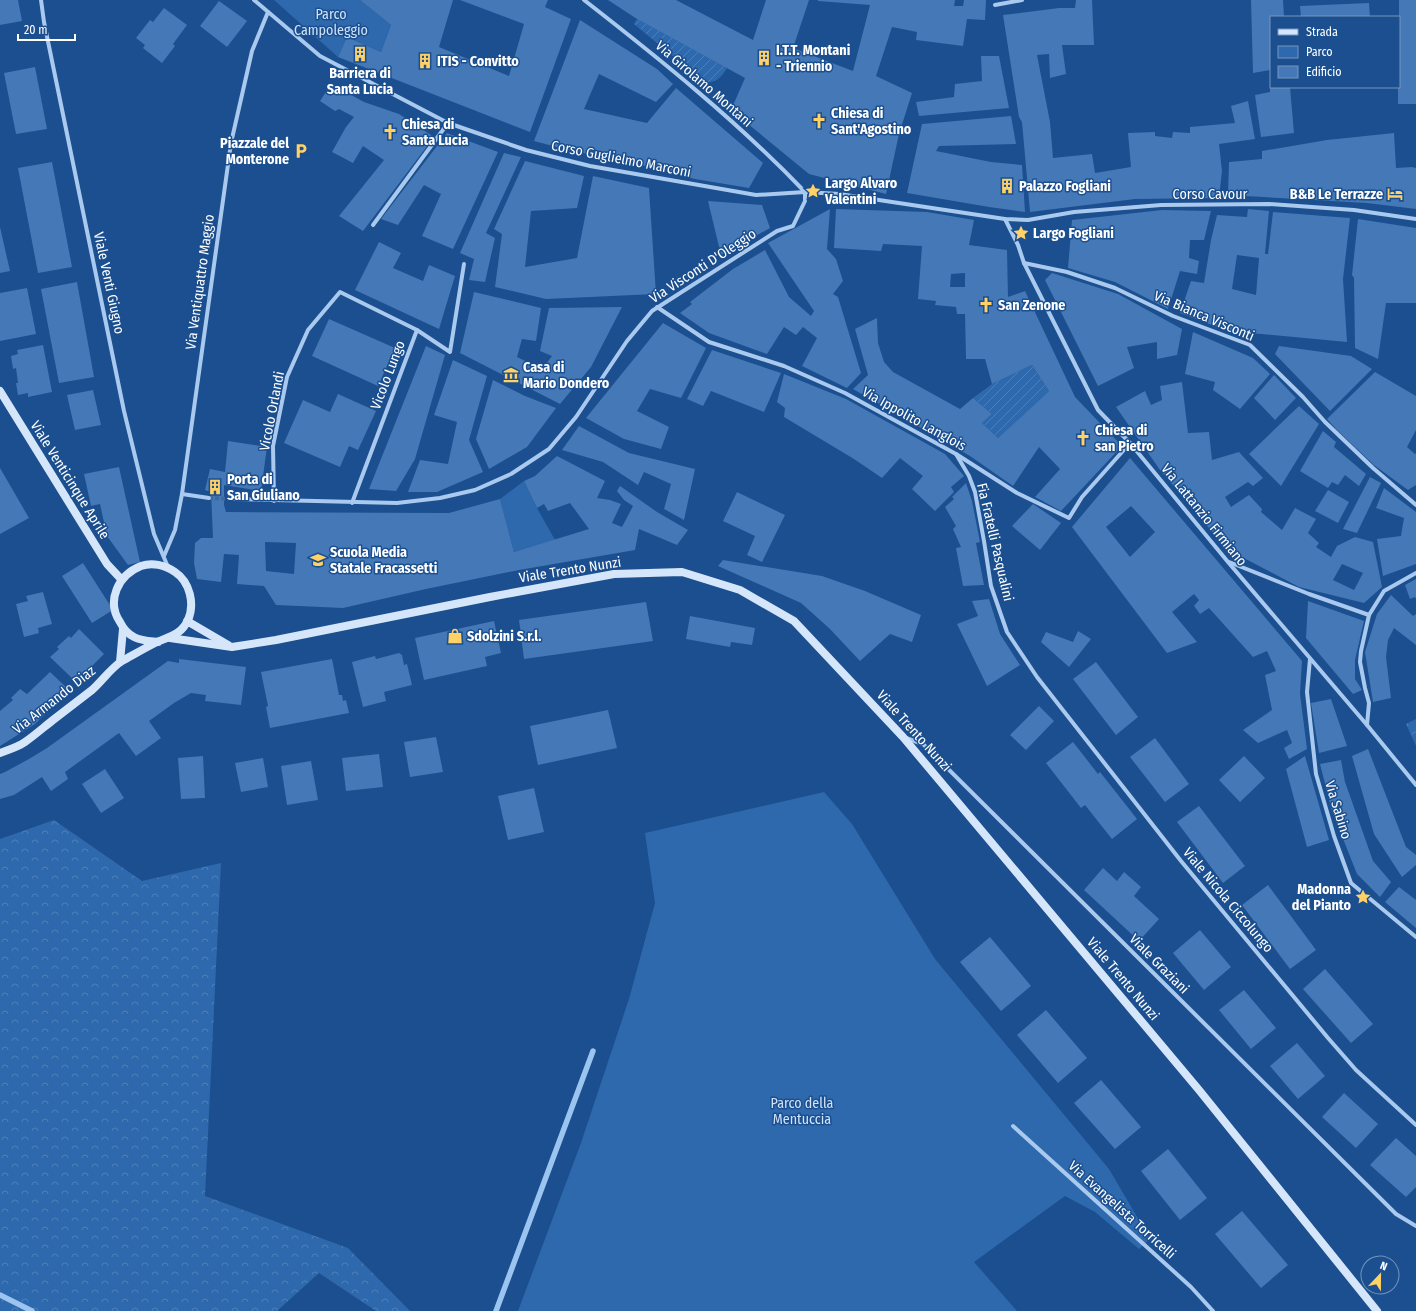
<svg xmlns="http://www.w3.org/2000/svg" width="1416" height="1311" viewBox="0 0 1416 1311" font-family="'Fira Sans Condensed',sans-serif">
  <style>
    .green { fill: #2e69ad }
    .forest { fill: url(#forest-crowns) }
    .garden { fill: url(#garden-furrows) }
    .lines { fill: none; stroke-linecap: round; stroke-linejoin: round }
    .stream { stroke: #9cc4f0; stroke-width: 5.5 }
    .building { fill: #4478b7; fill-rule: evenodd }
    .street-tunnel { stroke: #3d69a0; stroke-width: 4; stroke-dasharray: 4 2; stroke-linecap: butt }
    .street { stroke: #a9c9ee; stroke-width: 4 }
    .secondary { stroke: #d6e6fa; stroke-width: 8 }
    .labels { text-anchor: middle; dominant-baseline: central; stroke-width: 3; stroke-linejoin: round; paint-order: stroke }
    .park-label { font-size: 14px; fill: #cfe3fa; stroke: #1b4f8f }
    .poi-label { font-size: 14px; font-weight: bold; fill: #fff; stroke: #1b4f8f; text-anchor: start }
    .street-label { font-size: 14px; fill: #fff; stroke: #1b4f8f }
  </style>
  <defs>
    <pattern id="forest-crowns" width="20" height="18" patternUnits="userSpaceOnUse"><rect width="20" height="18" fill="#2e69ad"/><path d="M2 6a3 3 0 1 1 6 0M12 15a3 3 0 1 1 6 0" fill="none" stroke="#4d80b9"/></pattern>
    <pattern id="garden-furrows" width="10" height="10" patternUnits="userSpaceOnUse"><rect width="10" height="10" fill="#2e69ad"/><path d="M-1 1l2-2M0 10L10 0M9 11l2-2" fill="none" stroke="#4d80b9"/></pattern>
  </defs>
  <rect width="100%" height="100%" fill="#1b4f8f"/>
  <g class="green">
    <polygon points="274,0 360,0 391,25 381,52 347,37 338,57"/>
    <polygon points="524,481 537,508 555,540 514,552 500,499"/>
    <polygon points="824,792 852,824 935,959 1109,1169 1150,1239 1139,1249 1095,1212 1065,1196 974,1262 1017,1311 518,1311 581,1143 629,999 655,903 645,833"/>
  </g>
  <g class="forest">
    <polygon points="1416,719 1416,746 1406,724"/>
    <polygon points="54,820 142,881 221,863 205,1196 348,1248 410,1311 376,1311 319,1273 277,1311 0,1311 0,839"/>
  </g>
  <g class="garden">
    <path d="M637 19 727 68C721 78 715 85 703 81L634 24Z"/>
    <polygon points="1032,365 1049,391 998,438 982,423 992,414 973,398 992,384"/>
  </g>
  <g class="lines">
    <g class="stream">
      <polyline points="0,1295 32,1311"/>
      <polyline points="496,1311 593,1051"/>
    </g>
  </g>
  <g class="building">
    <polygon points="0,0 18,0 22,21 0,25"/>
    <polygon points="360,0 453,0 439,47 509,76 524,24 460,0 548,0 545,7 571,19 530,132 338,57 347,37 381,52 391,25"/>
    <polygon points="608,0 676,0 753,40 766,0 809,0 793,48 853,71 870,5 818,1 818,0 955,0 954,6 963,6 964,0 986,0 985,20 967,19 963,46 916,40 917,32 892,27 876,76 912,93 899,134 886,194 809,174 731,110 745,78 637,19"/>
    <polygon points="1076,0 1092,0 1094,45 1062,45 1066,74 1050,78 1049,54 1037,55 1050,122 1053,158 1092,154 1095,173 1131,167 1128,133 1155,132 1155,136 1172,138 1173,132 1190,133 1190,127 1235,123 1231,106 1248,101 1255,139 1219,144 1222,171 1219,198 1135,199 1030,212 1022,122 1019,117 1003,15 1059,8 1075,8"/>
    <polygon points="1251,0 1283,0 1284,17 1271,17 1271,76 1270,76 1270,70 1253,73"/>
    <polygon points="1399,0 1416,0 1416,104 1398,104 1398,87 1399,87"/>
    <polygon points="219,1 247,21 227,47 200,26"/>
    <polygon points="1369,3 1370,17 1301,17 1300,6"/>
    <polygon points="164,8 187,25 173,44 175,46 162,63 143,48 145,45 136,38 150,20 153,22"/>
    <polygon points="580,20 657,69 673,84 656,102 599,74 584,109 647,123 676,88 763,163 749,188 695,179 633,163 568,150 534,141"/>
    <polygon points="981,56 999,56 1009,108 919,116 916,102 954,97 955,84 982,81"/>
    <polygon points="35,67 47,129 16,134 4,73"/>
    <polygon points="331,84 364,102 399,114 434,137 363,231 339,216 384,160 363,146 353,163 332,152 346,127 354,117 339,109 335,111 320,101"/>
    <polygon points="1270,87 1290,87 1294,133 1261,137 1255,95 1270,92"/>
    <polygon points="1011,116 1016,144 939,146 936,151 991,162 1022,165 1025,212 989,207 907,193 922,124"/>
    <polygon points="447,133 498,152 453,249 422,236 441,194 424,185 398,225 381,219"/>
    <polygon points="1394,133 1396,168 1412,167 1416,168 1416,209 1367,203 1228,195 1229,162 1262,159 1262,151 1327,140"/>
    <polygon points="504,153 521,157 486,233 495,238 485,282 469,280 474,259 460,253"/>
    <polygon points="525,161 584,176 577,208 531,211 525,267 577,258 593,176 649,188 656,294 546,299 495,287 502,234 494,229"/>
    <polygon points="52,162 72,267 38,273 18,168"/>
    <polygon points="708,201 762,205 770,228 721,255"/>
    <polygon points="830,209 827,249 836,259 843,281 833,294 838,297 861,373 847,388 802,366 817,338 803,327 796,335 784,327 767,354 709,333 680,313 692,304 690,302 733,269 765,250 789,297 811,316 814,311 768,243"/>
    <path d="M836 209 927 212 974 220 969 245 1007 250 1008 297 1025 291 1075 397 1122 446 1061 511 1035 497 1060 469 1039 447 1013 486 970 456 853 389 868 375 855 329 877 318 878 343 884 362 893 372 960 409 973 398 992 414 982 423 998 438 1049 391 1032 365 992 384 985 359H966L965 314H957L956 307 935 305 936 301 918 299 922 246 883 244 881 251 834 248ZM965 273V287H950L951 274Z"/>
    <path d="M1248 209 1269 211 1265 254H1268L1273 212 1350 218 1343 279 1347 342 1250 333 1244 337 1180 313 1191 281 1204 283 1211 240 1217 215 1247 217ZM1237 255 1259 258 1256 295 1232 289Z"/>
    <polygon points="1162,210 1211,211 1204,240 1190,240 1189,258 1199,261 1197,274 1180,271 1168,309 1115,282 1068,268 1072,220"/>
    <polygon points="1358,219 1416,228 1416,303 1386,303 1378,359 1355,348 1354,278 1352,275"/>
    <polygon points="0,227 10,271 0,273"/>
    <polygon points="379,242 401,253 393,268 423,281 429,265 455,276 439,329 355,290"/>
    <polygon points="1052,273 1118,294 1182,329 1177,355 1157,359 1157,342 1127,347 1134,368 1098,386 1045,280"/>
    <polygon points="77,282 94,377 59,383 41,289"/>
    <polygon points="27,288 36,334 0,341 0,293"/>
    <polygon points="474,292 541,308 536,341 522,339 517,357 542,369 552,356 540,351 549,308 622,307 591,367 560,404 460,353"/>
    <polygon points="329,319 395,348 378,386 312,356"/>
    <polygon points="663,323 706,348 681,398 650,389 637,411 669,427 661,449 624,439 586,418"/>
    <polygon points="1193,332 1253,358 1270,374 1240,409 1213,390 1215,382 1185,374"/>
    <polygon points="43,345 52,392 28,397 28,393 18,395 16,383 18,383 16,368 13,369 11,356 18,354 17,350"/>
    <polygon points="426,346 445,355 415,459 396,491 369,489"/>
    <polygon points="1279,346 1351,356 1372,369 1330,411 1275,354"/>
    <polygon points="712,350 781,373 764,412 711,391 703,406 687,399"/>
    <polygon points="453,360 487,376 469,440 483,472 437,492 408,492 420,460 448,464 457,422 434,415"/>
    <polygon points="1375,372 1416,396 1416,430 1407,447 1415,454 1416,453 1416,485 1408,490 1374,465 1338,431 1327,419"/>
    <polygon points="784,374 846,399 945,454 964,476 951,487 954,492 935,511 912,489 923,476 900,458 882,478 854,459 784,417 785,408 777,402"/>
    <polygon points="1274,375 1296,398 1275,420 1254,398"/>
    <polygon points="493,380 525,396 556,408 527,447 489,469 476,439"/>
    <path d="M1182 382 1188 433 1209 432 1212 460 1239 452 1263 478 1253 486 1248 482 1225 497 1231 507 1249 495 1262 509 1261 512 1282 530 1295 508 1316 519 1308 533 1319 543 1316 547 1331 557 1337 546 1355 537 1373 542 1382 587 1364 603 1299 587 1238 555 1220 541 1160 470 1116 407 1145 391 1151 405 1162 400 1160 386ZM1342 564 1363 573 1354 590 1333 580Z"/>
    <polygon points="93,390 101,425 75,430 67,395"/>
    <polygon points="338,394 376,411 358,450 349,446 340,467 284,443 303,400 330,412"/>
    <polygon points="1299,406 1319,424 1281,486 1249,454"/>
    <polygon points="579,426 629,453 695,469 684,520 664,509 671,484 644,472 638,485 603,462 562,450"/>
    <polygon points="1323,431 1336,442 1334,447 1366,474 1359,486 1345,475 1338,485 1332,482 1328,488 1300,471"/>
    <path d="M228 441 267 447 261 491 224 485V505L226 512 449 513 500 499 514 552 589 529 570 503 548 511 544 504 537 508 524 481 535 476 557 456 605 481 597 498 610 500 621 504 612 523 622 527 633 506 624 500 617 491 620 486 657 512 688 530 677 545 639 529 635 550 519 570 426 589 343 608 276 605 264 586 237 584 239 555 224 554 221 582 197 579 194 563 195 543 201 538H213L211 492 205 490 210 469 225 472ZM265 542 296 543 294 574 266 571Z"/>
    <path d="M1130 458 1302 661 1300 694 1307 749 1289 759 1284 748 1292 743 1287 730 1258 743 1243 730 1272 710 1265 675 1276 671 1267 651 1253 657 1209 608 1200 614 1194 606 1199 600 1194 594 1172 612 1197 642 1167 653 1072 527ZM1131 506 1155 532 1130 557 1106 527Z"/>
    <polygon points="119,467 140,562 128,565 107,536 100,504 91,506 84,474"/>
    <polygon points="0,468 29,518 0,534"/>
    <polygon points="1370,477 1381,483 1357,533 1343,529"/>
    <polygon points="966,483 972,501 980,542 976,543 984,585 963,586 956,548 961,547 953,529 956,526 945,507 954,499 952,497"/>
    <polygon points="1384,488 1416,512 1416,564 1383,576 1377,539 1401,536 1404,518 1376,508"/>
    <polygon points="1328,490 1349,502 1338,523 1315,511"/>
    <polygon points="737,492 785,515 762,562 747,555 755,536 723,521"/>
    <polygon points="1033,504 1061,523 1040,550 1012,526"/>
    <polygon points="723,560 822,576 865,591 921,615 912,642 890,634 860,661 830,629 801,603 718,566"/>
    <polygon points="83,563 113,610 92,623 62,576"/>
    <polygon points="1416,579 1416,599 1415,597 1410,599 1405,585"/>
    <polygon points="43,592 52,624 38,628 39,633 24,637 16,604 28,601 26,596"/>
    <polygon points="1391,595 1413,616 1416,614 1416,645 1394,628 1388,640 1386,657 1391,698 1373,702 1365,652 1377,614"/>
    <polygon points="989,599 1000,634 1020,665 987,686 957,624 978,616 972,601"/>
    <polygon points="1308,601 1364,621 1355,660 1355,679 1362,690 1353,694 1306,638"/>
    <polygon points="646,602 653,641 524,659 519,620"/>
    <polygon points="690,616 755,628 752,645 731,642 730,647 686,639"/>
    <polygon points="494,621 501,653 485,657 487,666 424,680 415,638"/>
    <polygon points="79,629 104,654 76,682 50,657 59,649 57,647 69,636 71,638"/>
    <polygon points="1078,631 1091,639 1069,667 1041,642 1046,632 1073,642"/>
    <polygon points="399,653 402,655 404,665 407,664 412,685 384,692 386,701 363,707 352,662 375,656 376,659"/>
    <polygon points="179,659 246,667 241,705 205,701 206,695 191,693 174,703 149,721 161,738 136,756 119,733 65,772 68,779 51,791 42,777 14,795 0,799 0,774 5,772 29,759 47,748 168,661 179,663"/>
    <polygon points="332,659 339,695 342,695 343,701 346,700 349,713 270,728 266,707 268,706 261,672"/>
    <polygon points="1096,662 1138,717 1116,735 1073,679"/>
    <polygon points="50,672 69,690 35,724 0,746 0,711 13,700 11,698 20,689 27,694"/>
    <polygon points="1331,699 1347,746 1319,753 1311,703"/>
    <polygon points="1039,706 1054,721 1026,750 1010,735"/>
    <polygon points="608,710 617,748 538,765 530,726"/>
    <polygon points="436,737 443,772 410,777 404,742"/>
    <polygon points="1155,738 1189,784 1165,802 1130,757"/>
    <polygon points="1073,742 1098,774 1100,772 1137,819 1112,839 1085,805 1081,808 1046,763"/>
    <polygon points="1368,749 1406,847 1416,855 1416,865 1402,877 1374,834 1352,756"/>
    <polygon points="379,754 383,787 346,791 342,758"/>
    <polygon points="203,756 205,798 181,799 178,758"/>
    <polygon points="1244,756 1265,778 1240,802 1219,780"/>
    <polygon points="1305,756 1329,840 1307,847 1286,769"/>
    <polygon points="263,758 268,787 241,792 235,763"/>
    <polygon points="1341,760 1345,782 1373,861 1391,882 1380,897 1357,874 1332,811 1320,764"/>
    <polygon points="311,761 318,800 287,805 281,766"/>
    <polygon points="105,769 124,798 101,813 82,784"/>
    <polygon points="534,788 544,832 508,840 498,796"/>
    <polygon points="1199,806 1245,866 1223,883 1177,822"/>
    <polygon points="1103,868 1117,881 1124,872 1141,887 1134,896 1159,919 1139,941 1084,890"/>
    <polygon points="1268,885 1316,950 1290,969 1242,905"/>
    <polygon points="1399,887 1416,900 1416,928 1385,902"/>
    <polygon points="1200,930 1231,967 1204,990 1173,953"/>
    <polygon points="990,937 1031,986 1001,1011 960,962"/>
    <polygon points="1325,969 1373,1024 1351,1043 1303,989"/>
    <polygon points="1244,990 1276,1028 1251,1049 1219,1010"/>
    <polygon points="1046,1010 1087,1058 1058,1083 1017,1035"/>
    <polygon points="1297,1043 1325,1076 1298,1099 1270,1066"/>
    <polygon points="1101,1080 1141,1127 1115,1149 1074,1103"/>
    <polygon points="1344,1093 1378,1124 1356,1148 1322,1117"/>
    <polygon points="1396,1138 1416,1156 1416,1187 1406,1197 1370,1165"/>
    <polygon points="1168,1149 1207,1198 1180,1220 1141,1171"/>
    <polygon points="1242,1211 1288,1265 1261,1288 1215,1234"/>
  </g>
  <g class="lines">
    <polyline class="street-tunnel" points="209,498 234,499"/>
    <g class="street">
      <polyline points="41,0 44,22 124,411 154,534 168,567"/>
      <polyline points="254,0 320,56 448,123 526,150 590,166 756,195 805,192 839,194 1005,219 1028,220 1074,212 1161,205 1269,204 1354,210 1416,219"/>
      <polyline points="995,5 1022,0"/>
      <polyline points="1005,219 1018,245 1024,263 1098,410 1130,443 1228,562 1367,725 1416,785"/>
      <polyline points="373,225 448,123"/>
      <polyline points="1024,263 1067,272 1115,288 1173,316 1250,345 1303,397 1325,422 1373,468 1416,505"/>
      <polyline points="657,307 709,342 784,366 845,393 956,454 1017,493 1069,518 1082,497 1130,443"/>
      <polyline points="956,454 969,476 975,492 984,541 991,586 1007,632 1037,677 1181,861 1328,1038 1356,1070 1416,1125"/>
      <polyline points="182,494 209,498"/>
      <path d="M234 499 397 503 440 498 475 490 511 474 549 449 576 417 627 341 652 311 777 231 793 226 805 201V192C737 121 661 60 584 0"/>
      <polyline points="274,501 273,446 287,377 308,330 340,292 417,330 450,352 464,264"/>
      <polyline points="352,503 417,330"/>
      <polyline points="164,556 175,530 182,494 231,143 252,51 268,12"/>
      <polyline points="1229,562 1309,594 1369,615"/>
      <polyline points="1310,659 1307,692 1316,774 1334,836 1351,883 1416,937"/>
      <polyline points="1367,725 1369,703 1365,688 1360,662 1361,651 1369,615 1384,591 1416,573"/>
      <polyline points="906,738 923,744 1396,1214 1416,1226"/>
      <polyline points="1013,1126 1191,1287 1213,1311"/>
    </g>
    <g class="secondary">
      <polyline points="0,391 107,564 121,579"/>
      <polyline points="187,621 228,645"/>
      <polyline points="170,638 232,647 276,640 490,597 614,574 682,572 740,590 794,621 903,737 1199,1090 1377,1311"/>
      <polyline points="120,662 123,629"/>
      <path d="M0 753C8 750 18 747 25 742 35 735 44 727 53 720 66 710 79 700 92 690 102 681 111 668 122 661 133 655 145 648 157 642 170 636 181 635 188 620 195 604 190 582 175 572 165 565 152 562 141 566 118 575 106 601 120 622 123 628 128 634 134 637 142 641 149 641 158 642"/>
    </g>
  </g>
  <defs>
    <symbol id="building-bare" viewBox="-9 -9 18 18"><path d="M-4-6H4V6H1V3H-1V6H-4ZM-2.5-4.3h1.7v1.8h-1.7ZM.8-4.3h1.7v1.8H.8ZM-2.5-1h1.7V.8h-1.7ZM.8-1h1.7V.8H.8Z" fill="#ffd166" stroke="#1b4f8f" stroke-width="2.5" paint-order="stroke"/></symbol>
    <symbol id="church-bare" viewBox="-9 -9 18 18"><path d="M-1.2-6h2.4v3.5h3.3v2.4h-3.3V6h-2.4V-.1h-3.3v-2.4h3.3Z" fill="#ffd166" stroke="#1b4f8f" stroke-width="2.5" paint-order="stroke"/></symbol>
    <symbol id="parking-bare" viewBox="-9 -9 18 18"><path d="M-3.5-5.5H1a3.5 3.5 0 0 1 0 7H-1V5.5H-3.5ZM-1-3.4V-.6H.8a1.4 1.4 0 0 0 0-2.8Z" fill="#ffd166" stroke="#1b4f8f" stroke-width="2.5" paint-order="stroke"/></symbol>
    <symbol id="sight-bare" viewBox="-9 -9 18 18"><path d="M0-6L1.8-2.2L6-1.7L2.9 1.2L3.7 5.4L0 3.3L-3.7 5.4L-2.9 1.2L-6-1.7L-1.8-2.2Z" fill="#ffd166" stroke="#1b4f8f" stroke-width="2.5" paint-order="stroke"/></symbol>
    <symbol id="hotel-bare" viewBox="-9 -9 18 18"><path d="M-6-4.5h1.5V1H6V5H4.5V3h-9V5H-6ZM-4 0a1.8 1.8 0 1 1 3.6 0ZM.5 0V-2.5h3Q6-2.5 6 0Z" fill="#ffd166" stroke="#1b4f8f" stroke-width="2.5" paint-order="stroke"/></symbol>
    <symbol id="museum-bare" viewBox="-9 -9 18 18"><path d="M0-6L6-3V-2H-6V-3ZM-5-1h2V3h-2ZM-1-1h2V3h-2ZM3-1h2V3H3ZM-6 4H6V6H-6Z" fill="#ffd166" stroke="#1b4f8f" stroke-width="2.5" paint-order="stroke"/></symbol>
    <symbol id="school-bare" viewBox="-9 -9 18 18"><path d="M0-5L7-2L0 1L-7-2ZM-4 1L0 2.5L4 1V4Q0 6-4 4Z" fill="#ffd166" stroke="#1b4f8f" stroke-width="2.5" paint-order="stroke"/></symbol>
    <symbol id="shop-bare" viewBox="-9 -9 18 18"><path d="M-5-2.5h2.3a2.7 3.5 0 0 1 5.4 0H5L5.5 6h-11ZM-1.5-2.5h3a1.5 2.3 0 0 0-3 0Z" fill="#ffd166" stroke="#1b4f8f" stroke-width="2.5" paint-order="stroke"/></symbol>
  </defs>
  <g fill-rule="evenodd">
    <use href="#building-bare" x="349" y="43" width="22" height="22"/>
    <use href="#building-bare" x="753" y="47" width="22" height="22"/>
    <use href="#building-bare" x="414" y="50" width="22" height="22"/>
    <use href="#church-bare" x="808" y="110" width="22" height="22"/>
    <use href="#church-bare" x="379" y="121" width="22" height="22"/>
    <use href="#parking-bare" x="290" y="140" width="22" height="22"/>
    <use href="#building-bare" x="996" y="175" width="22" height="22"/>
    <use href="#sight-bare" x="802" y="180" width="22" height="22"/>
    <use href="#hotel-bare" x="1384" y="183" width="22" height="22"/>
    <use href="#sight-bare" x="1010" y="222" width="22" height="22"/>
    <use href="#church-bare" x="975" y="294" width="22" height="22"/>
    <use href="#museum-bare" x="500" y="364" width="22" height="22"/>
    <use href="#church-bare" x="1072" y="427" width="22" height="22"/>
    <use href="#building-bare" x="204" y="476" width="22" height="22"/>
    <use href="#school-bare" x="307" y="549" width="22" height="22"/>
    <use href="#shop-bare" x="444" y="625" width="22" height="22"/>
    <use href="#sight-bare" x="1352" y="886" width="22" height="22"/>
  </g>
  <g class="labels">
    <g class="park-label">
      <text x="331" y="14">Parco<tspan x="331" dy="16">Campoleggio</tspan></text>
      <text x="802" y="1103">Parco della<tspan x="802" dy="16">Mentuccia</tspan></text>
    </g>
    <g class="poi-label">
      <text x="776" y="50">I.T.T. Montani<tspan x="776" dy="16">- Triennio</tspan></text>
      <text x="437" y="61">ITIS - Convitto</text>
      <text x="360" y="73" text-anchor="middle">Barriera di<tspan x="360" dy="16">Santa Lucia</tspan></text>
      <text x="831" y="113">Chiesa di<tspan x="831" dy="16">Sant'Agostino</tspan></text>
      <text x="402" y="124">Chiesa di<tspan x="402" dy="16">Santa Lucia</tspan></text>
      <text x="289" y="143" text-anchor="end">Piazzale del<tspan x="289" dy="16">Monterone</tspan></text>
      <text x="825" y="183">Largo Alvaro<tspan x="825" dy="16">Valentini</tspan></text>
      <text x="1019" y="186">Palazzo Fogliani</text>
      <text x="1383" y="194" text-anchor="end">B&amp;B Le Terrazze</text>
      <text x="1033" y="233">Largo Fogliani</text>
      <text x="998" y="305">San Zenone</text>
      <text x="523" y="367">Casa di<tspan x="523" dy="16">Mario Dondero</tspan></text>
      <text x="1095" y="430">Chiesa di<tspan x="1095" dy="16">san Pietro</tspan></text>
      <text x="227" y="479">Porta di<tspan x="227" dy="16">San Giuliano</tspan></text>
      <text x="330" y="552">Scuola Media<tspan x="330" dy="16">Statale Fracassetti</tspan></text>
      <text x="467" y="636">Sdolzini S.r.l.</text>
      <text x="1351" y="889" text-anchor="end">Madonna<tspan x="1351" dy="16">del Pianto</tspan></text>
    </g>
    <g class="street-label">
      <text transform="translate(704 84) rotate(41)">Via Girolamo Montani</text>
      <text transform="translate(621 159) rotate(11)">Corso Guglielmo Marconi</text>
      <text x="1210" y="194">Corso Cavour</text>
      <text transform="translate(703 266) rotate(-33)">Via Visconti D'Oleggio</text>
      <text transform="translate(200 282) rotate(-82)">Via Ventiquattro Maggio</text>
      <text transform="translate(109 283) rotate(78)">Viale Venti Giugno</text>
      <text transform="translate(1204 316) rotate(23)">Via Bianca Visconti</text>
      <text transform="translate(388 375) rotate(-69)">Vicolo Lungo</text>
      <text transform="translate(272 411) rotate(-79)">Vicolo Orlandi</text>
      <text transform="translate(914 419) rotate(29)">Via Ippolito Langlois</text>
      <text transform="translate(70 480) rotate(58)">Viale Venticinque Aprile</text>
      <text transform="translate(1204 515) rotate(51)">Via Lattanzio Firmiano</text>
      <text transform="translate(995 542) rotate(77)">Fia Fratelli Pasqualini</text>
      <text transform="translate(570 570) rotate(-9)">Viale Trento Nunzi</text>
      <text transform="translate(54 700) rotate(-38)">Via Armando Diaz</text>
      <text transform="translate(914 731) rotate(48)">Viale Trento Nunzi</text>
      <text transform="translate(1338 810) rotate(73)">Via Sabino</text>
      <text transform="translate(1228 900) rotate(50)">Viale Nicola Ciccolungo</text>
      <text transform="translate(1159 964) rotate(45)">Viale Graziani</text>
      <text transform="translate(1123 979) rotate(50)">Viale Trento Nunzi</text>
      <text transform="translate(1122 1210) rotate(42)">Via Evangelista Torricelli</text>
    </g>
  </g>
  <rect x="1270" y="16" width="130" height="72" fill="#1b4f8f" stroke="#7695bc"/>
  <rect x="1278" y="29" width="20" height="6" fill="#d6e6fa" stroke="#7695bc"/>
  <text x="1306" y="36" font-size="12" fill="#ffffff">Strada</text>
  <rect x="1278" y="46" width="20" height="12" fill="#2e69ad" stroke="#7695bc"/>
  <text x="1306" y="56" font-size="12" fill="#ffffff">Parco</text>
  <rect x="1278" y="66" width="20" height="12" fill="#4478b7" stroke="#7695bc"/>
  <text x="1306" y="76" font-size="12" fill="#ffffff">Edificio</text>
  <g transform="translate(1380 1275) rotate(22)"><circle r="19" fill="#1b4f8f" stroke="#7695bc"/>
  <path d="M0-3L7 15L0 10L-7 15Z" fill="#ffd166"/>
  <text y="-6" font-size="11" font-weight="bold" text-anchor="middle" fill="#ffffff">N</text>
  </g>
  <path d="M18 34v6h57v-6" fill="none" stroke="#ffffff" stroke-width="2"/>
  <text x="24" y="34" font-size="12" fill="#ffffff" stroke="#1b4f8f" stroke-width="3" paint-order="stroke">20 m</text>
</svg>
